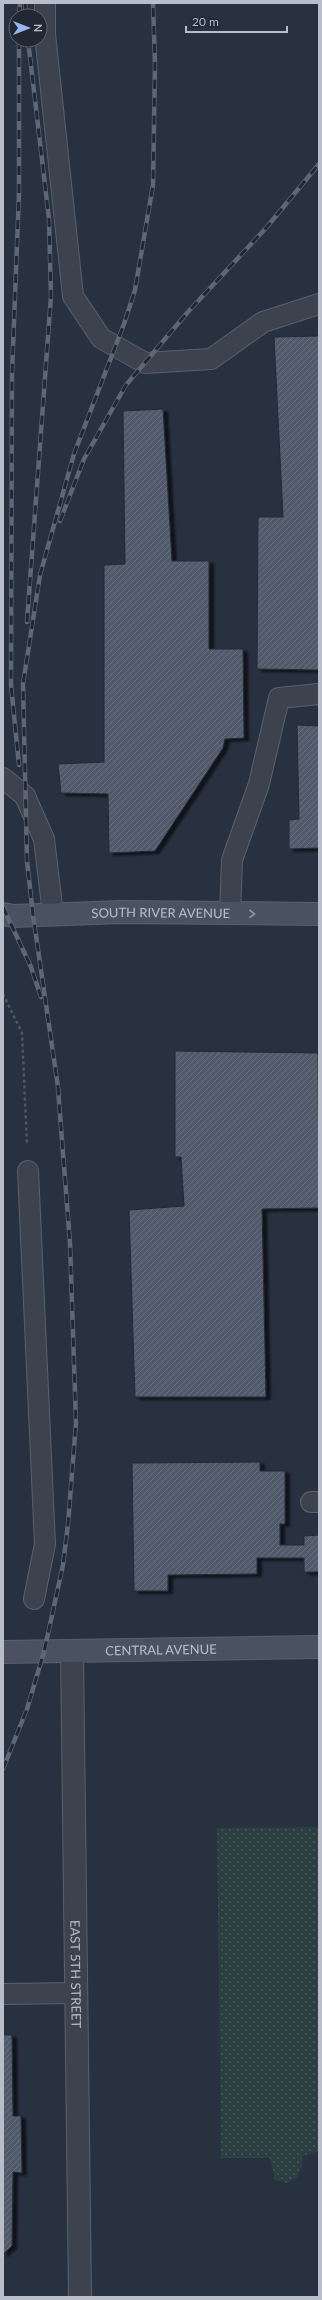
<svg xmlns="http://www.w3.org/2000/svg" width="322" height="2300" viewBox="0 0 322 2300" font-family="Lato,sans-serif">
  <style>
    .grass { fill: url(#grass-dots) }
    .building { fill: url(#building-hatch); stroke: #232a36; filter: url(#shadow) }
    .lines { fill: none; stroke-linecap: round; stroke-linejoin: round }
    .lane-casing { stroke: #5a616c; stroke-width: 22 }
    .street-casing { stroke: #5a616c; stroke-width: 24 }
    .secondary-casing { stroke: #5a616c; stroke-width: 24 }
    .path { stroke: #4a5c5f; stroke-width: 2.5; stroke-dasharray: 3 3; stroke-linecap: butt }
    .lane { stroke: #3c434f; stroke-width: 20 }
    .street { stroke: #3c434f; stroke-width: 22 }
    .secondary { stroke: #4a5262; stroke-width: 22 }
    .rail-casing { stroke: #5e6776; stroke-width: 4.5 }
    .rail { stroke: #212834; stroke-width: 3; stroke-dasharray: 9; stroke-linecap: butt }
    .oneway { stroke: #9298a5 }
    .labels { text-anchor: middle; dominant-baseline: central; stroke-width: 4; stroke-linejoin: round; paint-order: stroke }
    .street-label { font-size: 13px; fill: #b8bec9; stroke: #212834 }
  </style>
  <defs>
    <pattern id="grass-dots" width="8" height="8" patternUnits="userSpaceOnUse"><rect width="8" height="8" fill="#2b3f41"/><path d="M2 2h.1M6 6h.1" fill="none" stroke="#48595b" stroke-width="1.8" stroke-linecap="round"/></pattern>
    <pattern id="building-hatch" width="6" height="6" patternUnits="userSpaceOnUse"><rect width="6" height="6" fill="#515a6a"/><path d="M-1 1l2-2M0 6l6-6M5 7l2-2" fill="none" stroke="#68707e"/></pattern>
    <filter id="shadow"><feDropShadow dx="4.5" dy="2.5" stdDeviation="1" flood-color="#0009"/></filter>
  </defs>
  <rect width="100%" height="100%" fill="#28313f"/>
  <polygon class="grass" points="319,1827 319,2151 302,2156 302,2165 297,2178 286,2183 275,2180 270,2158 221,2158 217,1828"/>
  <g class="building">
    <polygon points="319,336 319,670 257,669 258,517 283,517 274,337"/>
    <polygon points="163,409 172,561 209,561 209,649 243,649 244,738 225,739 223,748 155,851 109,853 108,794 61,793 58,764 104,762 104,565 125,564 123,411"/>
    <polygon points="297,725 319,726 319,848 289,849 289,820 299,819"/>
    <polygon points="175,1051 318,1053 319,1208 262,1209 266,1397 135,1397 129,1210 184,1206 181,1157 175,1157"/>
    <polygon points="260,1462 260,1471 285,1471 285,1524 280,1524 280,1545 304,1545 304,1536 319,1535 319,1572 304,1572 304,1558 257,1558 257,1574 168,1575 168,1591 134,1591 132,1463"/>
    <polygon points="3,2035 12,2035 13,2116 21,2116 22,2173 13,2172 12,2246 3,2254"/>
  </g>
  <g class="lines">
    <defs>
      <g id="lane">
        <polyline points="45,3 45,34 73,296 101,338 145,363 211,359 263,322 319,304"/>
        <polyline points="3,778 25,796 44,839 53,914"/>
        <polyline points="230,914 232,860 259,784 279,698 319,694"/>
        <polyline points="28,1171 45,1544 34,1599"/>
        <polyline points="311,1502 319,1502"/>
        <polyline points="3,1994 76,1993"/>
      </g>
      <g id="street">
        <path id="s1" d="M72 1652 80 2297"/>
      </g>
      <g id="secondary">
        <path id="s2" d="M3 914 13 916 121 912 319 914"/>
        <path id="s3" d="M3 1652 319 1647"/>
      </g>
    </defs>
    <use href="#lane" class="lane-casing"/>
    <use href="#street" class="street-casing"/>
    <use href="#secondary" class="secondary-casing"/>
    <polyline class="path" points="3,994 22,1033 27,1145"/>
    <use href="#lane" class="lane"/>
    <use href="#street" class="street"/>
    <use href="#secondary" class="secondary"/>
    <defs>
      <g id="rail">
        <polyline points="25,3 26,16"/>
        <polyline points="19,16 20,3"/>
        <polyline points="19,40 19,193 12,373 11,685 19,765"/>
        <polyline points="60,521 84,459 126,385 187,313 266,228 319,164"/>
        <polyline points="27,622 51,296 49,219 28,40"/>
        <polyline points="3,907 31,967 41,997"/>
        <polyline points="59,1094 33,915 27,861 23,684 40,575 74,454 124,324 135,290 153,185 155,64 153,3"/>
        <polyline points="3,1769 27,1709 44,1652 63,1565 68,1524 76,1423 70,1243 58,1089"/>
      </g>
    </defs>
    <use href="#rail" class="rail-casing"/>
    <use href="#rail" class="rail"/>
  </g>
  <defs><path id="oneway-chevron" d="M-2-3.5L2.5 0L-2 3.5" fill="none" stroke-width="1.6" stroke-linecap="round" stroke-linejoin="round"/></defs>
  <use class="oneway" href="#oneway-chevron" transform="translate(252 914) rotate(1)"/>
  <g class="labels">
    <g class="street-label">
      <text stroke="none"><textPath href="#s2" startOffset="158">SOUTH RIVER AVENUE</textPath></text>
      <text stroke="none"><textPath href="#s3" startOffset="158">CENTRAL AVENUE</textPath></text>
      <text stroke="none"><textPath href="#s1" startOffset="322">EAST 5TH STREET</textPath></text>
    </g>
  </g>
  <rect width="322" height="2300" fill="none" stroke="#b8bec9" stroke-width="8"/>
  <g transform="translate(28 28) rotate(90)"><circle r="19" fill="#212834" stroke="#5d6470"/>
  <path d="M0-3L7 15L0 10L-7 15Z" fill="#97b6f0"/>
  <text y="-6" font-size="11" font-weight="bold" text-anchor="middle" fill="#b8bec9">N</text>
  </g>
  <path d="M186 26v6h101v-6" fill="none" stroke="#b8bec9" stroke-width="2"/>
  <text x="192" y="26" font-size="12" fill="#b8bec9" stroke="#212834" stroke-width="3" paint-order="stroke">20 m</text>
</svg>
